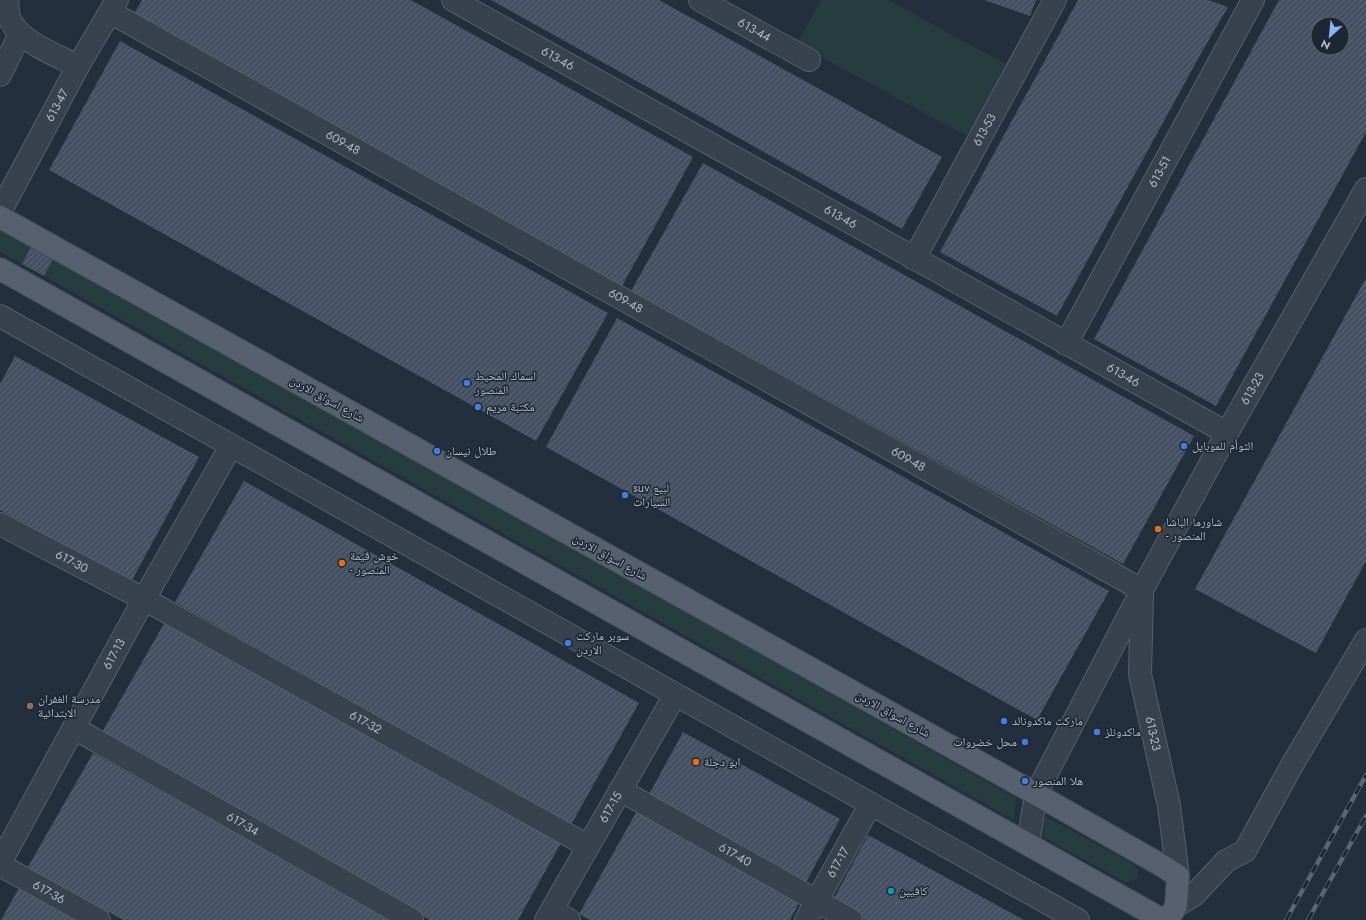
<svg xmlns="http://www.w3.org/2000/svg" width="1366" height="920" viewBox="0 0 1366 920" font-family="Jost,'Noto Naskh Arabic',sans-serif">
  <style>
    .green { fill: #263c3f }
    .building { fill: url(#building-hatch); fill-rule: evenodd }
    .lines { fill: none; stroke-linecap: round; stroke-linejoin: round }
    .minor-casing { stroke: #565f6c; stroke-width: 24 }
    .major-casing { stroke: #414a57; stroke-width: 24 }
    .minor { stroke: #38414e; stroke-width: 22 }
    .major { stroke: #56606e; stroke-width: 22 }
    .rail-casing { stroke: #5a6575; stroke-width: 4.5 }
    .rail { stroke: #1d2633; stroke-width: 3; stroke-dasharray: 9; stroke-linecap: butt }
    .shop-dot { fill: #3f7fe0; stroke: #1d2633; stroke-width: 1.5 }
    .food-dot { fill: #e8710a; stroke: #1d2633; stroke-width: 1.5 }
    .education-dot { fill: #8d6e63; stroke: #1d2633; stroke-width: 1.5 }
    .culture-dot { fill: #0f9aa8; stroke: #1d2633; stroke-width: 1.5 }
    .labels { text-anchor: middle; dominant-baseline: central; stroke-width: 3; stroke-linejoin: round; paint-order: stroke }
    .street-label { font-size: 12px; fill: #b4bcc9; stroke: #1d2633 }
    .poi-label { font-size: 12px; fill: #b4bcc9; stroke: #1d2633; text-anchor: start }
  </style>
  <defs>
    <pattern id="building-hatch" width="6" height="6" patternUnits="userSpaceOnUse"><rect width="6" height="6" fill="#455162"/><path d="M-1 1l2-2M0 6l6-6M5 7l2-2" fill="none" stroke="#5d6877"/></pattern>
  </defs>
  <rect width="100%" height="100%" fill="#242f3e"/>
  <g class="green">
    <polygon points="821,0 888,0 1006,64 967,136 797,44"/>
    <polygon points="0,228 32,245 22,264 0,252"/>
    <polygon points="54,257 1016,798 1014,820 44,276"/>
    <path d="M1045 816 1133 864C1143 873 1138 883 1125 882L1043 837Z"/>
  </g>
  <g class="building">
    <polygon points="142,0 411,0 693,157 622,286 134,14"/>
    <polygon points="491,0 659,0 942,157 902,229"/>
    <polygon points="984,0 1036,0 1030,16"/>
    <polygon points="1078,0 1208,0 1228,7 1199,57 1057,316 940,252"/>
    <path d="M1279 0H1366V132L1216 406 1094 339ZM1318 24H1342V48H1318Z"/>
    <polygon points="120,41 608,313 536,441 49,170"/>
    <polygon points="703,163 1194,436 1123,564 631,291"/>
    <polygon points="32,245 54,257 44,276 22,264"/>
    <polygon points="1366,278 1366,561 1316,653 1195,589"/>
    <polygon points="617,318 1109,591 1037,720 546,447"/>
    <polygon points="15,356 199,457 131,582 0,510 0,384"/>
    <polygon points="244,481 639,703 571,825 175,602"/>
    <polygon points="166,620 561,843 518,920 430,920 101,734"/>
    <polygon points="683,732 840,819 805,884 648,796"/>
    <polygon points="93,753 330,886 390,920 123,920 28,867"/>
    <polygon points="638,809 800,901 790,920 590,920 579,914"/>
    <polygon points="868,835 896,850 1024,920 865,920 832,902"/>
    <polygon points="20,886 80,920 1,920"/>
  </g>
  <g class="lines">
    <defs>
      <g id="minor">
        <path d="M7 0C8 6 7 13 10 19 18 41 58 56 78 66"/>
        <path id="s1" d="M453 0 1227 433"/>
        <path id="s2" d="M700 0 809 60"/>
        <path id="s3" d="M110 12 1142 590"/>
        <polyline points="0,75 20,34"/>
        <path id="s4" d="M0 212 78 66 117 0"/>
        <path id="s5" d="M914 259 1055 0"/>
        <polyline points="0,316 1078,920"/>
        <path id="s6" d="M1066 344 1253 0"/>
        <path id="s7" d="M0 524 144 599 588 846"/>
        <path id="s8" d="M1142 595 1140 674 1169 806 1178 876"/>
        <path id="s9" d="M74 728 412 920"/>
        <path id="s10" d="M620 790 851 920"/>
        <path id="s11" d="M1028 844 1036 794 1142 590 1227 433 1366 189"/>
        <path id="s12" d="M0 863 144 599 231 446"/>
        <path id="s13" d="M0 865 99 920"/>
        <polyline points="1176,906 1194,895 1226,861 1245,851 1292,765 1366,640"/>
        <polyline points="552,910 569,920"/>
        <path id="s14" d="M546 920 675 695"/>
        <path id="s15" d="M806 920 870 805"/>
      </g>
      <g id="major">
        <polyline points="0,217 1036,794 1161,865 1178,876 1176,906 1168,920"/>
        <polyline points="0,269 1163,920"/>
      </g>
    </defs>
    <use href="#minor" class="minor-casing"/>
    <use href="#major" class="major-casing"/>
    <use href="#minor" class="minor"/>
    <use href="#major" class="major"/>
    <defs>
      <g id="rail">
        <polyline points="1286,920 1366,775"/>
        <polyline points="1308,920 1366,816"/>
      </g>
    </defs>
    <use href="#rail" class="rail-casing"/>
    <use href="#rail" class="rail"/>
  </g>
  <g class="shop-dot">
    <circle cx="467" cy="383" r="4"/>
    <circle cx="478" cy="407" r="4"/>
    <circle cx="1184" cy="446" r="4"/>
    <circle cx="437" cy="451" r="4"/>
    <circle cx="625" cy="495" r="4"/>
    <circle cx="568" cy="643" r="4"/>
    <circle cx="1004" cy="721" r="4"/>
    <circle cx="1097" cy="732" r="4"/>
    <circle cx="1025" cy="742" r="4"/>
    <circle cx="1025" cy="781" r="4"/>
  </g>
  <g class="food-dot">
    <circle cx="1158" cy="529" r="4"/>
    <circle cx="342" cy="563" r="4"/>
    <circle cx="696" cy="762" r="4"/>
  </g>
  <circle class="education-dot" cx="30" cy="706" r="4"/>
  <circle class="culture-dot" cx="891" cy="891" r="4"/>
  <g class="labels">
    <g class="street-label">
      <text stroke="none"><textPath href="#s2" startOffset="62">613-44</textPath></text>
      <text stroke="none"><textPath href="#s1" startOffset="120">613-46</textPath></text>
      <text stroke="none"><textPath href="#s4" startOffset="121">613-47</textPath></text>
      <text stroke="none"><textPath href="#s5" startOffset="147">613-53</textPath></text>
      <text stroke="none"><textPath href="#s3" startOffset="267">609-48</textPath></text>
      <text stroke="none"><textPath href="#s6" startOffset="196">613-51</textPath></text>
      <text stroke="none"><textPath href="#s1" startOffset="444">613-46</textPath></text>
      <text stroke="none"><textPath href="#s3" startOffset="591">609-48</textPath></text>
      <text stroke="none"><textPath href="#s1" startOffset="768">613-46</textPath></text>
      <text stroke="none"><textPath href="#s11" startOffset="510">613-23</textPath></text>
      <text transform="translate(327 399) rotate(29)">شارع اسواق الاردن</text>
      <text stroke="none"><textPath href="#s3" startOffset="915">609-48</textPath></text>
      <text transform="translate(610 557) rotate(29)">شارع اسواق الاردن</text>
      <text stroke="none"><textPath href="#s7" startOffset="81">617-30</textPath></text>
      <text stroke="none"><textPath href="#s12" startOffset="238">617-13</textPath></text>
      <text transform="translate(893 714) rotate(29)">شارع اسواق الاردن</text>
      <text stroke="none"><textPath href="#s7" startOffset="416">617-32</textPath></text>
      <text stroke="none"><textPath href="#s8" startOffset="140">613-23</textPath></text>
      <text stroke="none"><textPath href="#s14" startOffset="130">617-15</textPath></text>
      <text stroke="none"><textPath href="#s9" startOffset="194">617-34</textPath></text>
      <text stroke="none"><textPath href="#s10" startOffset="132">617-40</textPath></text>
      <text stroke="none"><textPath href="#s15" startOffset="66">617-17</textPath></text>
      <text stroke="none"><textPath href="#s13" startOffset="56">617-36</textPath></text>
    </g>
    <g class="poi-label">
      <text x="475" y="376">اسماك المحيط<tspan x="475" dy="14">المنصور</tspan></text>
      <text x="486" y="407">مكتبة مريم</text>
      <text x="1192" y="446">التوأم للموبايل</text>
      <text x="445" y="451">طلال نيسان</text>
      <text x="633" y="488">suv لبيع<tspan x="633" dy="14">السيارات</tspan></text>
      <text x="1166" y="522">شاورما الباشا<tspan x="1166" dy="14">- المنصور</tspan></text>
      <text x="350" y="556">خوش قيمة<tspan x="350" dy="14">- المنصور</tspan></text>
      <text x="576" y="636">سوبر ماركت<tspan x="576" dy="14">الاردن</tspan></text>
      <text x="38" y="699">مدرسة الغفران<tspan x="38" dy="14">الابتدائية</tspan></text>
      <text x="1012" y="721">ماركت ماكدونالد</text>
      <text x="1105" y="732">ماكدونلز</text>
      <text x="1017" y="742" text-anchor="end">محل خضروات</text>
      <text x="704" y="762">ابو دجلة</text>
      <text x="1033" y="781">هلا المنصور</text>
      <text x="899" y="891">كافيين</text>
    </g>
  </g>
  <g transform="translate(1330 36) rotate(207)"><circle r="19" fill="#1d2633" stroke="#59626f"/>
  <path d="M0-3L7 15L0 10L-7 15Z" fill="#8ab4f8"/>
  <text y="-6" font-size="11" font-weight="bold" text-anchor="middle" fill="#b4bcc9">N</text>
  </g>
</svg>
